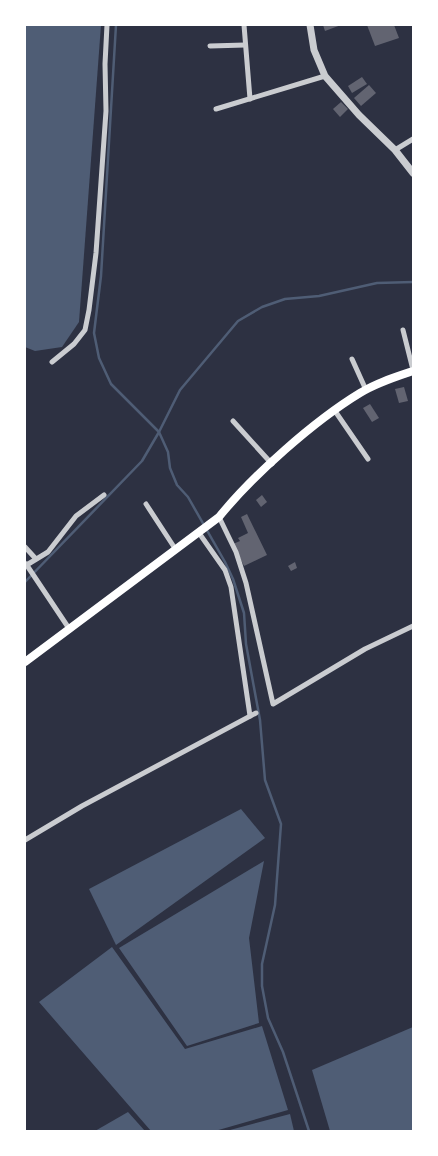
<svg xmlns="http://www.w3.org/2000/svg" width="438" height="1156" viewBox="0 0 438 1156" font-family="Lora,serif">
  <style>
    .water { fill: #4f5d75 }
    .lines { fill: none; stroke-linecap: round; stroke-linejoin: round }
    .stream { stroke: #4f5d75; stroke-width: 2.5 }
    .building { fill: #626471 }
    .minor { stroke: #caccd0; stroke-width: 5 }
    .tertiary { stroke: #caccd0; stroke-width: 7 }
    .secondary { stroke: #fff; stroke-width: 8 }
  </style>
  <rect width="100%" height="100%" fill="#2d3142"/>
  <g class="water">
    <polygon points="25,25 101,25 79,322 62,347 35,351 25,347"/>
    <polygon points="241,809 265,838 116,945 89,889"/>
    <polygon points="264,861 249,938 259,1023 187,1046 119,948"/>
    <polygon points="112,947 185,1049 262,1026 288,1110 215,1131 151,1131 39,1002"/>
    <polygon points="413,1027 413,1131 330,1131 312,1070"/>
    <polygon points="128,1112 145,1131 95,1131"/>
    <polygon points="290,1114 294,1131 228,1131 230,1130"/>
  </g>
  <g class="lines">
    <g class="stream">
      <polyline points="116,25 101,276 94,333 99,358 111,384 159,432 168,452 170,468 177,485 188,497 225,562 233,579 244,613 246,644 260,720 265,780 281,824 275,905 262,964 262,986 268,1018 283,1052 309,1131"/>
      <polyline points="25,582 142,461 159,432 180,390 238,321 262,307 285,299 319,296 377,283 413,282"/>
    </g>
  </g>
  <g class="building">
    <polygon points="323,25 341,25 325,31"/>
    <polygon points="367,25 394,25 399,38 375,46"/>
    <polygon points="362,77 367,84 352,93 348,86"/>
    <polygon points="369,85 376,93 361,106 354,98"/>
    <polygon points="341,102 348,109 340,117 333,109"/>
    <polygon points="404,387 408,401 399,403 395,389"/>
    <polygon points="370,404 379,418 372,422 363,408"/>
    <polygon points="262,495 267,502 261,507 256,500"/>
    <polygon points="247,514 267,555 244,566 233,544 240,541 238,538 248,533 241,517"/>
    <polygon points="295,562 297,568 291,571 288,566"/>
  </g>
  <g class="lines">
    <g class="minor">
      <polyline points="244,25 250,99"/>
      <polyline points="210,46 245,45"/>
      <polyline points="216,109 325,76"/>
      <polyline points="395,150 413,139"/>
      <polyline points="403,330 413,370"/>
      <polyline points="352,359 366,390"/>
      <polyline points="52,362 74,344 85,330 89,310 96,253 106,111 105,64 107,25"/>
      <polyline points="335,411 368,459"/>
      <polyline points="233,421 272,464"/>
      <polyline points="146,504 176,550"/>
      <polyline points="219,517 236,552 246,583 273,704 365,649 413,626"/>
      <polyline points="199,533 225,570 231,587 250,716"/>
      <polyline points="25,547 36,559"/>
      <polyline points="26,564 70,630"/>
      <polyline points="25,566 48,552 76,516 104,495"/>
      <polyline points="25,840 82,806 256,713"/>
    </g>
    <polyline class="tertiary" points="310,25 314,50 325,76 359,115 395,150 413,173"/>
    <path class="secondary" d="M25 662 219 517C253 475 314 421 360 393 376 383 395 377 413 371"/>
  </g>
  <rect width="438" height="1156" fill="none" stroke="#ffffff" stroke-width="52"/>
</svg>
